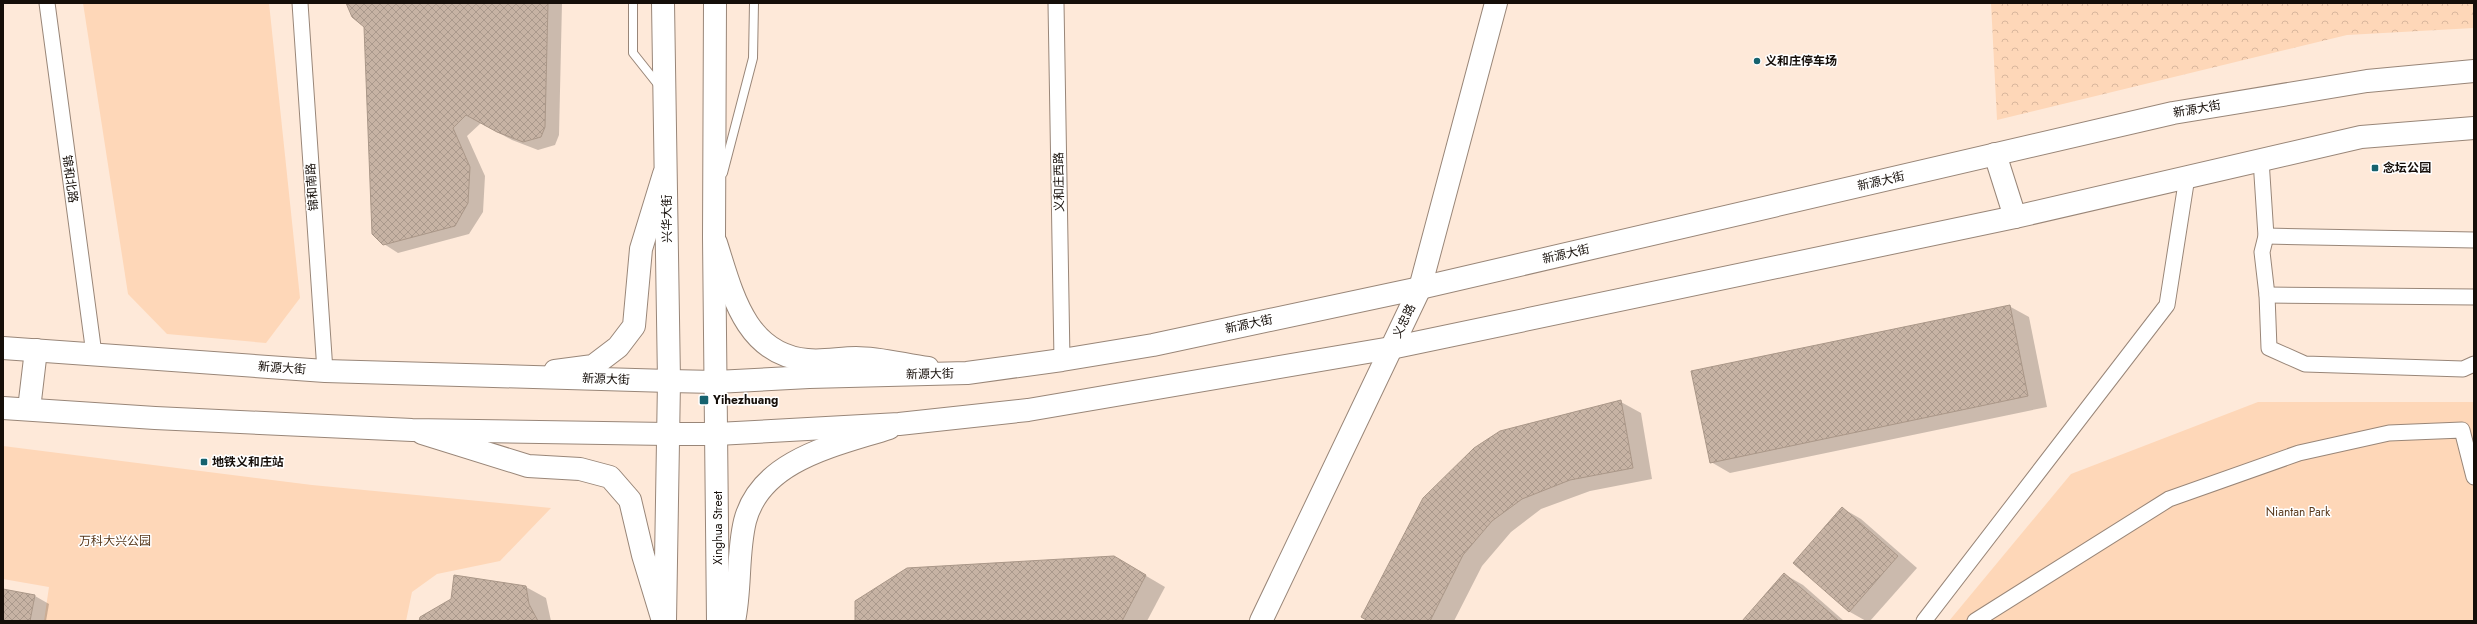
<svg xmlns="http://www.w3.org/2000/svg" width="2477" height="624" viewBox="0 0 2477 624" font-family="Jost,'Noto Sans SC',sans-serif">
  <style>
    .forest { fill: url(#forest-crowns) }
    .park { fill: #fed7b8 }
    .shadow { fill: #0003 }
    .building { fill: url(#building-cross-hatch); stroke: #aa9788 }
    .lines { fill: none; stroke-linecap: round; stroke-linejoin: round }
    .lane-casing { stroke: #998678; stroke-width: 10 }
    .street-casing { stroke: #998678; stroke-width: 17 }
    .secondary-casing { stroke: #998678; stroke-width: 24 }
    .primary-casing { stroke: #998678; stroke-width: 24 }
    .lane { stroke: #fff; stroke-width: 8 }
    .street { stroke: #fff; stroke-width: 15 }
    .secondary { stroke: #fff; stroke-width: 22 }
    .primary { stroke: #fff; stroke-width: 22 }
    .poi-dot { fill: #16626e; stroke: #fff; stroke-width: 1.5 }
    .labels { text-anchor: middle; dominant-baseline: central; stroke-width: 3; stroke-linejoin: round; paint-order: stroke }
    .poi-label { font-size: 12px; font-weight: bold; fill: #150e09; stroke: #fff; text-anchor: start }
    .street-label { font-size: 12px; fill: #150e09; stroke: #fff }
    .park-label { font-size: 12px; fill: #57371a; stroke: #fff }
  </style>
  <defs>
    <pattern id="forest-crowns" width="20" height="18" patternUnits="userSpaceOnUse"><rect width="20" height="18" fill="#fed7b8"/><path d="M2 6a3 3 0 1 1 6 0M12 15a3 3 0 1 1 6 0" fill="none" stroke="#d9b79d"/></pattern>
    <pattern id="building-cross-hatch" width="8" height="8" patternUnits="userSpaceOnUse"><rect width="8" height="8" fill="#c7b3a4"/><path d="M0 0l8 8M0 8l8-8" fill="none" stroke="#aa998c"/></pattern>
  </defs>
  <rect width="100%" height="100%" fill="#fee9d9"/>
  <polygon class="forest" points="1991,3 2474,3 2474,28 2347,35 1997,120"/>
  <g class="park">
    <polygon points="83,3 269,3 300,298 266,343 167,334 128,294"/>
    <polygon points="2258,402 2474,402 2474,621 1949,621 2071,474"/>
    <polygon points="3,446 312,485 551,508 500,561 437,574 412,592 406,621 44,621 49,587 3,579"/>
  </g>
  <g class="shadow">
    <polygon points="347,3 562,3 559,135 555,145 538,150 512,140 481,123 467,136 485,176 483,212 469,234 398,253 384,244 365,26"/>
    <polygon points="2009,306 2029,317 2047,407 1730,473 1711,462"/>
    <polygon points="1621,402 1641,413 1652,479 1590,491 1541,509 1511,532 1482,566 1454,621 1369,621"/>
    <polygon points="1842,508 1861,519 1917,568 1870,621 1866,621 1850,612 1794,563"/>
    <polygon points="1114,557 1165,587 1147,621 856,621"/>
    <polygon points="1784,574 1803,585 1844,621 1743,621"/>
    <polygon points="526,587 546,598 551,621 420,621"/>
    <polygon points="3,590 35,596 49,604 46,621 3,621"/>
  </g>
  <g class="building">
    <polygon points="346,3 548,3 545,127 541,137 523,142 497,132 466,115 453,128 470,167 468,203 455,226 383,245 372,234 364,27 352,17"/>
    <polygon points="2010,305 2028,396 1710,463 1691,371"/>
    <polygon points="1621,400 1633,468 1570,480 1522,499 1492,521 1463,555 1430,621 1368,621 1361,617 1423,498 1474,448 1500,431"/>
    <polygon points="1842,507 1898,556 1849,612 1793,563"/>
    <polygon points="1114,556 1146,575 1122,621 855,621 855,601 907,568"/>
    <polygon points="1784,573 1839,621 1742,621"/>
    <polygon points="454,575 526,586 529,604 538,621 419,621 420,617 451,599"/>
    <polygon points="3,589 35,595 30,621 3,621"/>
  </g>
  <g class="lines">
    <defs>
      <g id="lane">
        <polyline points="633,3 633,53 660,87"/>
        <polyline points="723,173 753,58 754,3"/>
      </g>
      <g id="street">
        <polyline points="47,3 94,354"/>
        <polyline points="300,3 325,371"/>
        <polyline points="1056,3 1062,360"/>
        <polyline points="2261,160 2266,236 2262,252 2267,295 2269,348 2305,364 2463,369 2474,364"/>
        <polyline points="2266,236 2474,240"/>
        <polyline points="2267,295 2474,297"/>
        <polyline points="1924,621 2167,305 2187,177"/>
        <polyline points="1975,621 2169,499 2299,453 2389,433 2462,430 2474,477"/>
      </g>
      <g id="secondary">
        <polyline points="1995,154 2015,217"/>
        <path d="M716 243C732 293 745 354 807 360 823 362 840 358 856 358 880 358 905 365 928 368"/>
        <polyline points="555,371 593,366 618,347 634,326 641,249 664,174"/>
        <polyline points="29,409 36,350"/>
        <polyline points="422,433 528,466 580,469 610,477 630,500 643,555 663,621"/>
        <path d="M734 621C741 588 737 554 745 521 761 459 837 445 889 428"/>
        <polyline points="1261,621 1420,288 1496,3"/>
      </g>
      <g id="primary">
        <polyline points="663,3 669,381 665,621"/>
        <polyline points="715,3 714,237 718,621"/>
        <polyline points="3,348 325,371 669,381 716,382 809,377 967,373 1062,360 1153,345 1420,288 2173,113 2367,81 2474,71"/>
        <polyline points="3,408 155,418 412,430 667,434 717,434 899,424 1028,410 1391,348 2015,217 2361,137 2474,128"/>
      </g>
    </defs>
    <use href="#lane" class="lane-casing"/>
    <use href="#street" class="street-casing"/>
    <use href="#secondary" class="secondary-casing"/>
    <use href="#primary" class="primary-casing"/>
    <use href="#lane" class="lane"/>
    <use href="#street" class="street"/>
    <use href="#secondary" class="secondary"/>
    <use href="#primary" class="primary"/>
  </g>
  <g class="poi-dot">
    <circle cx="1757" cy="61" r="4"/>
    <rect x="2371" y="164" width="8" height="8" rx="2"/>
    <rect x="699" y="395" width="10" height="10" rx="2"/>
    <rect x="200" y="458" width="8" height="8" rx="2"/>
  </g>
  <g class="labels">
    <g class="poi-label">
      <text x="1765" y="61">义和庄停车场</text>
      <text x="2383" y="168">念坛公园</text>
      <text x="713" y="400">Yihezhuang</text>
      <text x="212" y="462">地铁义和庄站</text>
    </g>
    <g class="street-label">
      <text transform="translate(2197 109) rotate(-10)">新源大街</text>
      <text transform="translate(70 179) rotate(82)">锦和北路</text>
      <text transform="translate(1881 181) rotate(-13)">新源大街</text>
      <text transform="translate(1059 182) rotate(-91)">义和庄西路</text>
      <text transform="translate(312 187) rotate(-94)">锦和南路</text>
      <text transform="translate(667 219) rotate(-90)">兴华大街</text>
      <text transform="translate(1566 254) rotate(-13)">新源大街</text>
      <text transform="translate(1404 321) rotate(-64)">义忠路</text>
      <text transform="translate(1249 324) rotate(-12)">新源大街</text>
      <text transform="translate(282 368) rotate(4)">新源大街</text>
      <text transform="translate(930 374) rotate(-1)">新源大街</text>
      <text transform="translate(606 379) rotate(2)">新源大街</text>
      <text transform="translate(718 528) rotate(-90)">Xinghua Street</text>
    </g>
    <g class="park-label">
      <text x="2298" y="512">Niantan Park</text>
      <text x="115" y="541">万科大兴公园</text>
    </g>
  </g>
  <rect width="2477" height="624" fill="none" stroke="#150e09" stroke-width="8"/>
</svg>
